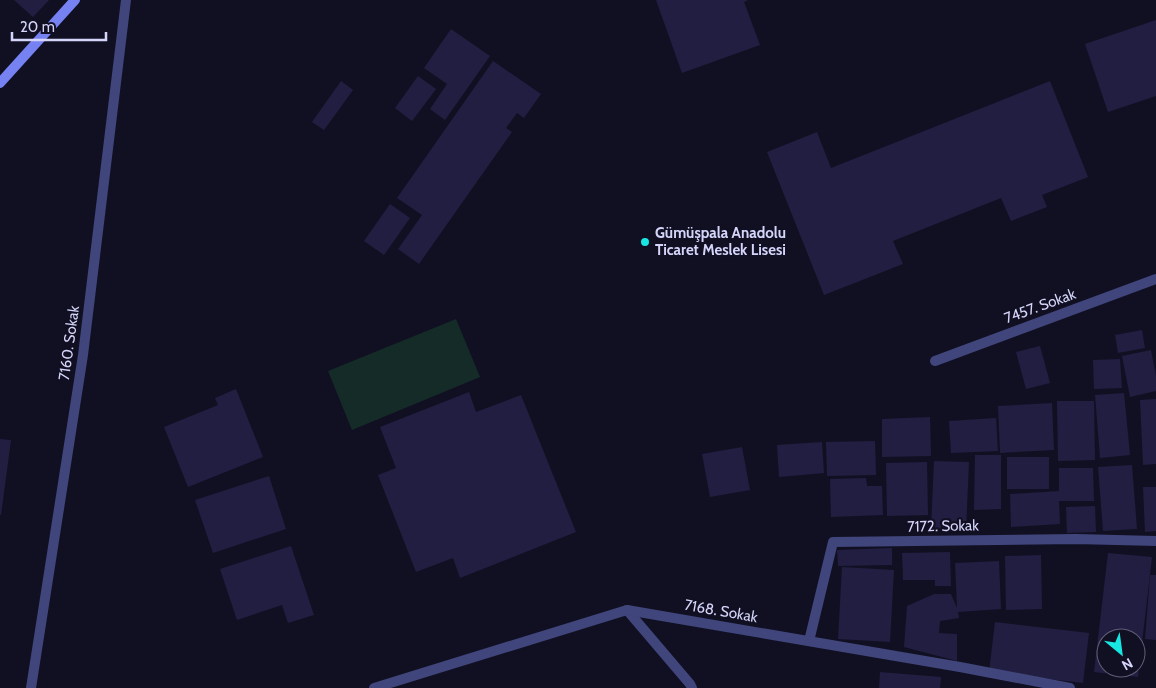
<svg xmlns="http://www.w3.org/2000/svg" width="1156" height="688" viewBox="0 0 1156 688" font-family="Cabin,sans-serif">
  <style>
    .green { fill: #142b28 }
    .building { fill: #211e41; fill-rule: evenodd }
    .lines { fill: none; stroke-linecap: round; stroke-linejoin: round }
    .street { stroke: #40457c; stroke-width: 10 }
    .secondary { stroke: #7681f2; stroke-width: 10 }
    .poi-dot { fill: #17e6e2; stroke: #111022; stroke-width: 2 }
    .labels { text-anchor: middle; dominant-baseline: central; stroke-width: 4.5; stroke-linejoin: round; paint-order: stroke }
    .poi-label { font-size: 15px; font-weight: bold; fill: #d5d5fb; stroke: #111022; text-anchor: start }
    .street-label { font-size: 15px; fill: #d5d5fb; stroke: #111022 }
  </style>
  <rect width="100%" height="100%" fill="#111022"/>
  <polygon class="green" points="456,319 480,377 352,430 328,371"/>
  <g class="building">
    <polygon points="14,0 49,0 33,17"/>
    <polygon points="656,0 748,0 744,2 760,45 682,73"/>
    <polygon points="1156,20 1156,96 1108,112 1085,44"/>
    <polygon points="451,29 490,56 445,120 430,109 447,84 424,68"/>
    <polygon points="493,61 541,94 524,118 517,113 506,128 512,132 419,264 398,249 422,215 397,198"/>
    <polygon points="418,76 436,89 412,121 395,108"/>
    <polygon points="341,81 353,90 324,130 312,122"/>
    <polygon points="1050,81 1088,177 1042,195 1047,207 1011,221 1001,198 893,241 903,264 824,295 767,152 817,132 831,168"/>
    <polygon points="390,204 410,218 384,255 364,241"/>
    <polygon points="1142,330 1145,348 1118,353 1115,335"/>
    <polygon points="1040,346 1050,383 1026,389 1016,352"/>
    <polygon points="1151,350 1156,376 1156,391 1130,397 1122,356"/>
    <polygon points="1120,359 1122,388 1094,389 1093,360"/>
    <polygon points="236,389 263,457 188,487 164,427 218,405 215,398"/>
    <polygon points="469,392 476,412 521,395 576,532 460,578 453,558 416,572 378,475 396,468 380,427"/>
    <polygon points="1124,393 1130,455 1100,458 1095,395"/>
    <polygon points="1156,399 1156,464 1143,465 1140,400"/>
    <polygon points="1057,401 1094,401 1095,460 1058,461"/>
    <polygon points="1052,403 1054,450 1000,453 998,406"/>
    <polygon points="930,417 931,456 882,457 882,419"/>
    <polygon points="996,418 998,451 951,453 949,421"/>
    <polygon points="0,439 11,440 1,515 0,515"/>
    <polygon points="875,441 876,475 827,476 826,442"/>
    <polygon points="822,442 824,473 779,477 777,445"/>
    <polygon points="742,447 750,490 710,497 702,454"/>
    <polygon points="975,455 1001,455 1001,509 974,510"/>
    <rect x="1007" y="457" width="42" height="32"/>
    <polygon points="934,461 969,462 966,530 931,528"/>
    <polygon points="927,462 928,515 887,516 886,463"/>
    <polygon points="1132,465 1137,529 1103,531 1098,467"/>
    <polygon points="1059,468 1093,468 1094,501 1059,501 1060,524 1011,527 1010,494 1059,491 1059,498"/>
    <polygon points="269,476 286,529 213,553 195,500"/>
    <polygon points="866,478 867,486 882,486 883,515 831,517 830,479"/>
    <polygon points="1143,487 1156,487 1156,531 1145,532"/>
    <polygon points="1095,506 1096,532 1067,533 1066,507"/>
    <polygon points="291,546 314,615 288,623 282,605 237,620 220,569"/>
    <polygon points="892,548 892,565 838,566 837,550"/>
    <polygon points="950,552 951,586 935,586 935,580 903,580 902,553"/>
    <path d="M1108 553 1152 557 1138 677 1094 672ZM1106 638H1136V668H1106Z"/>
    <polygon points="1041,555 1042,609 1006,610 1005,556"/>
    <polygon points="999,561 1001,609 958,612 959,618 940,621 939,633 957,634 957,661 904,647 907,606 934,594 951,594 957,608 955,563"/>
    <polygon points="842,567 894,570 890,642 838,639"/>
    <polygon points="1150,575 1156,575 1156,640 1145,639"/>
    <polygon points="995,622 1089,633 1083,683 989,672"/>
    <polygon points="880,672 941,677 940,688 879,688"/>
  </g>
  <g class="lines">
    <g class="street">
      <polyline points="935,361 1156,279"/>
      <polyline points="627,610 690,684 692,688"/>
      <polyline points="809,641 833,542 1076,539 1156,541"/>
      <polyline points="31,688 83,355 126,0"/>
      <polyline points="374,688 627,610 960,667 1070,688"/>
    </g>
    <polyline class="secondary" points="0,83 75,0"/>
  </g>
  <circle class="poi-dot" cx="645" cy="242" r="5"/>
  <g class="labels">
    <g class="poi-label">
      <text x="655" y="233">Gümüşpala Anadolu<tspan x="655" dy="17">Ticaret Meslek Lisesi</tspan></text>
    </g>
    <g class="street-label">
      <text transform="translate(1040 306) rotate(-20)">7457. Sokak</text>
      <text transform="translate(69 343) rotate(-82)">7160. Sokak</text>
      <text transform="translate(943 526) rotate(-1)">7172. Sokak</text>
      <text transform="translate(721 611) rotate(10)">7168. Sokak</text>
    </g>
  </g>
  <g transform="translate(1121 653) rotate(151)"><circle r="24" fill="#111022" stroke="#5f5f79"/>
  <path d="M0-4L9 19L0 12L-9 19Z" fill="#17e6e2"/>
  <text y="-8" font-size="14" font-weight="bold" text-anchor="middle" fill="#d5d5fb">N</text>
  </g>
  <path d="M12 32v8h94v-8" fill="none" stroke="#d5d5fb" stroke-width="2.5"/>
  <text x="20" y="32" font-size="15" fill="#d5d5fb" stroke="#111022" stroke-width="4" paint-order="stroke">20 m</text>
</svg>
